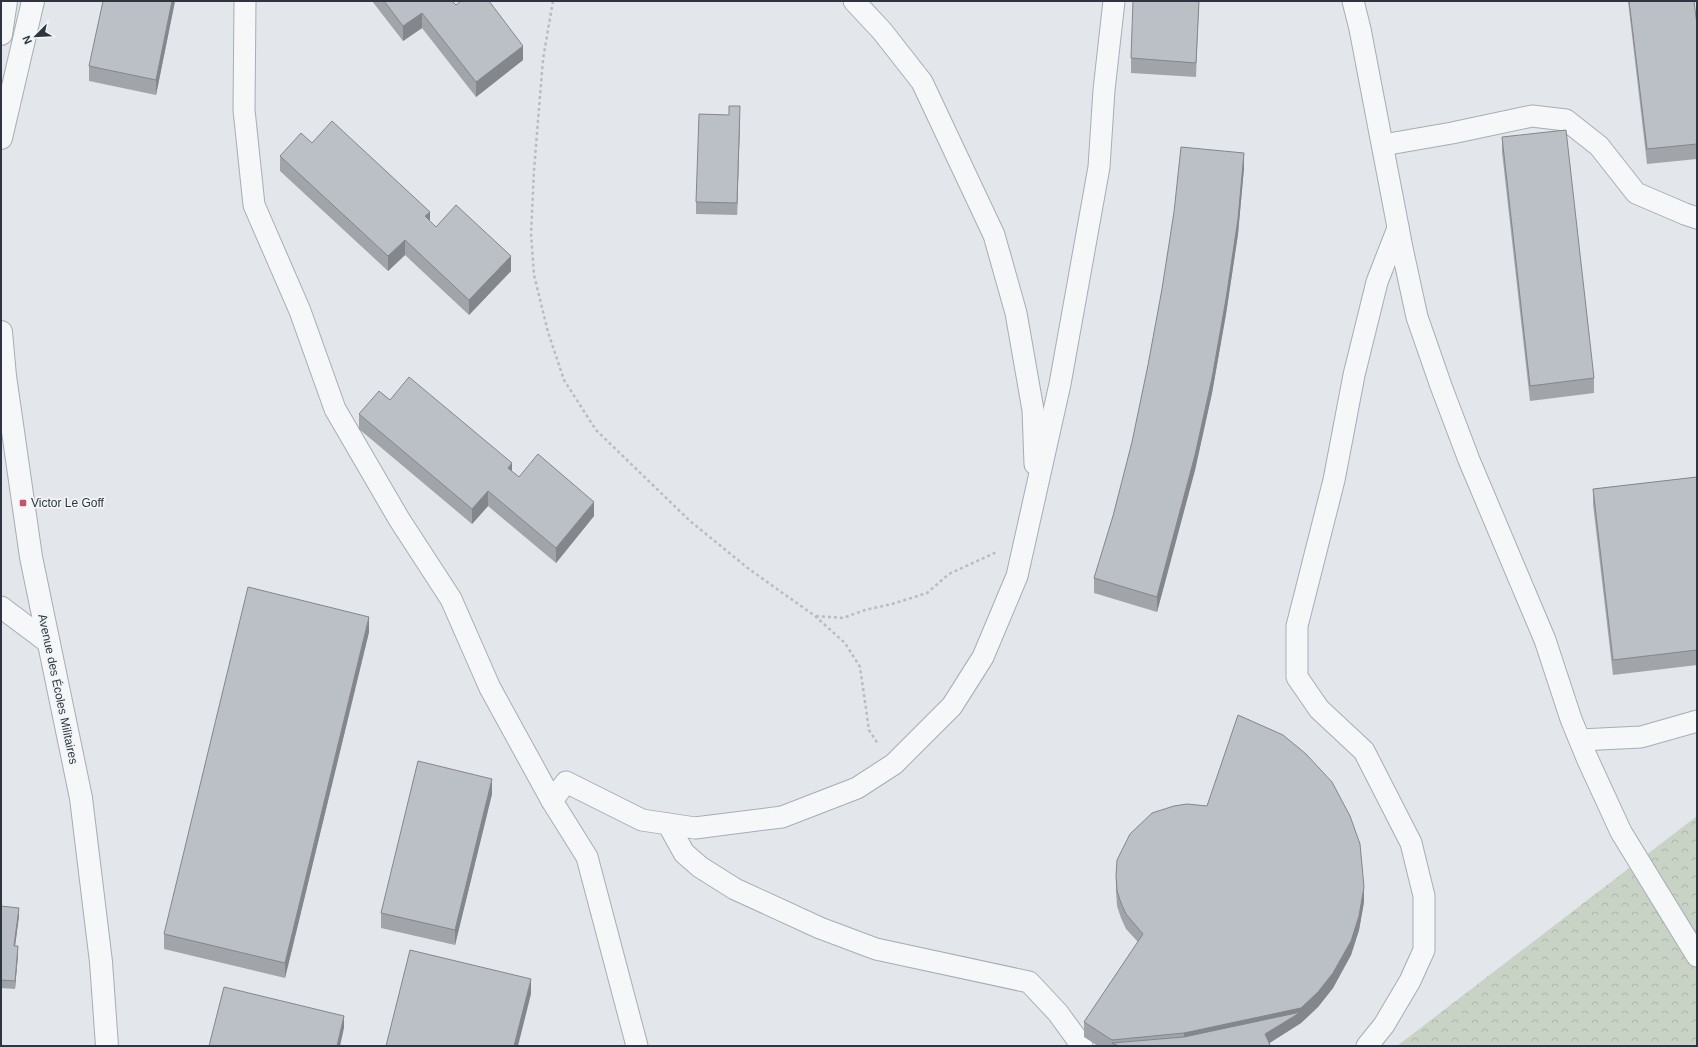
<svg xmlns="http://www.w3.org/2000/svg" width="1698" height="1047" viewBox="0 0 1698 1047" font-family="Helvetica,sans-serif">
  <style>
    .forest { fill: url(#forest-crowns) }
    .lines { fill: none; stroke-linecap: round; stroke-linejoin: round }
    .minor-casing { stroke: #a8adb4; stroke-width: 23 }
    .tertiary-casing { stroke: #a8adb4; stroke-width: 24 }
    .path { stroke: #b9bdc1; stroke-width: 2.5; stroke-dasharray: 3 3; stroke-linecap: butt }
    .minor { stroke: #f5f7f8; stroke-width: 21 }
    .tertiary { stroke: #f5f7f8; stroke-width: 22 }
    .wall { fill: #a1a5aa }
    .shaded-wall { fill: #83868b }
    .building { fill: #bbc0c6; stroke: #83868b }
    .poi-dot { fill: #c2546e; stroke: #f2f5f7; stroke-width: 1.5 }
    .labels { text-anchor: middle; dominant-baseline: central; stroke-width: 3.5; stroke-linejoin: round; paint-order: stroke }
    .poi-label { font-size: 12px; fill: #2c3540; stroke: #f2f5f7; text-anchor: start }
    .street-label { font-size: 12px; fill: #2c3540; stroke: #f2f5f7 }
  </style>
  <defs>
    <pattern id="forest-crowns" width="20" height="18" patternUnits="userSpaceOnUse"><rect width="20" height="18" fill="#c9d3c5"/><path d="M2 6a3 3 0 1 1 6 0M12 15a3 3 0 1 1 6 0" fill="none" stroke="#adb6aa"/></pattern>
  </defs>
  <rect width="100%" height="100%" fill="#e3e6ea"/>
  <polygon class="forest" points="1697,816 1697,1046 1397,1046"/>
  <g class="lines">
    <defs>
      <g id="minor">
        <polyline points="245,1 244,110 254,205 300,311 335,409 399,519 451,599 490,688 552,801"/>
        <polyline points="854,1 882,31 922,82 994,235 1016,313 1033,410 1035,464"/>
        <polyline points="1353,1 1360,29 1402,248 1417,317 1441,386 1469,460 1545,640 1571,719 1587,758 1621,832 1697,956"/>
        <polyline points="1383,145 1452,133 1532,116 1566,120 1599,146 1636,193 1685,214 1697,218"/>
        <polyline points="1,607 49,643"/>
        <polyline points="1580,740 1641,737 1697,721"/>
        <polyline points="668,824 684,853 700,867 735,889 820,928 876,949 1029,982 1058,1013 1082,1046"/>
        <polyline points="637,1046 587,857 552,801 566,782 642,820 695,828 782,817 857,788 894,764 952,706 983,657 1017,576 1060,384 1099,167 1104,90 1114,1"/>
        <polyline points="1367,1046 1384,1025 1410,981 1424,950 1424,896 1411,843 1364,751 1319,709 1297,677 1297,626 1334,480 1354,375 1377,282 1398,228"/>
      </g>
      <g id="tertiary">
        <polyline points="1,34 6,1"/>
        <polyline points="1,138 33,1"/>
        <polyline points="1,332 5,376 31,557 81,798 101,962 107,1046"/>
      </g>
    </defs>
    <use href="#minor" class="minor-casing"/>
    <use href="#tertiary" class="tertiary-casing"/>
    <g class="path">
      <polyline points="553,1 543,59 534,170 531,234 534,275 548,332 564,380 596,430 690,521 749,569 815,616 845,643 860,667 869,730 878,744"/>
      <polyline points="816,616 843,618 865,610 892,604 927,593 949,574 997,552"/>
    </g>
    <use href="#minor" class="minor"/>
    <use href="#tertiary" class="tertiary"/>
  </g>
  <g class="wall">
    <polygon points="175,1 156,95 89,81 89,66"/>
    <polygon points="372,1 452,1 456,5 523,60 476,97 422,28 403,41"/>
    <polygon points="1199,1 1196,77 1131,73 1131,58"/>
    <polygon points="1628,1 1694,1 1697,25 1697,159 1647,164"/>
    <polygon points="740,118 737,215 696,214 696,202"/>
    <polygon points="1502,137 1594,378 1594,393 1530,401 1502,152"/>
    <polygon points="312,143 430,221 436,227 511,271 469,315 405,255 388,271 280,171 280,156"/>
    <polygon points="1244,168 1238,234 1226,314 1212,393 1195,470 1157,612 1094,593 1094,578"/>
    <polygon points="390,400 512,471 519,477 594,516 556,563 488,506 472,524 359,429 359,414"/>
    <polygon points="1697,477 1697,665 1613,675 1593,504 1593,489"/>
    <polygon points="369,632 285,978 164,949 164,934"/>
    <polygon points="492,794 455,945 381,928 381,913"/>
    <polygon points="1116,876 1364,902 1359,930 1351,955 1333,988 1318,1007 1301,1023 1269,1043 1270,1046 1098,1046 1084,1037 1084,1022 1138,942 1126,929 1121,918 1117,906 1116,891"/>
    <polygon points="1,906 19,916 15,946 18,954 15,989 1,988"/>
  </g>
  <g class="shaded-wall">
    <polygon points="172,1 175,1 156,95 156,80"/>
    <polygon points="422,13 422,28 403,41 403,26"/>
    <polygon points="523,46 523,60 476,97 476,82"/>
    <polygon points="740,106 740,118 737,215 737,203"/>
    <polygon points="1244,153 1244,168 1238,234 1226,314 1212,393 1195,470 1157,612 1157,597"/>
    <polygon points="430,212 430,227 425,216"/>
    <polygon points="405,240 405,255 388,271 388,256"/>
    <polygon points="511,256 511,271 469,315 469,300"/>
    <polygon points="512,463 512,478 508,468"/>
    <polygon points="488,491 488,506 472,524 472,509"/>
    <polygon points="594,502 594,516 556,563 556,548"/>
    <polygon points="369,617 369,632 285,978 285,963"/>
    <polygon points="492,779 492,794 455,945 455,930"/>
    <polygon points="1364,887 1364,902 1359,930 1351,955 1333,988 1318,1007 1301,1023 1265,1046 1184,1046 1184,1033"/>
    <polygon points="19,908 19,916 14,954 14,946"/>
    <polygon points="18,946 18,954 15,989 15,981"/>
    <polygon points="531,979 531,994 518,1046 514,1046"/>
    <polygon points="344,1016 344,1028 340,1046 337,1046"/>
  </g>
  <g class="building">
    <polygon points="103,1 172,1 156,80 89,66"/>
    <polygon points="384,1 452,1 456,5 461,1 489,1 523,46 476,82 422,13 403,26"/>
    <polygon points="1133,1 1199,1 1196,63 1131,58"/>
    <polygon points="1629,1 1694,1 1697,25 1697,144 1647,149"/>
    <polygon points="729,106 740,106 737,203 696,202 699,114 729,115"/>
    <polygon points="332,121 430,212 425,216 436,227 456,205 511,256 469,300 405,240 388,256 280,156 301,133 312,143"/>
    <polygon points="1566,130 1594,378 1530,386 1502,137"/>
    <polygon points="1181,147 1244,153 1238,219 1226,299 1212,378 1195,455 1157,597 1094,578 1113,516 1132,442 1148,365 1162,289 1174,212"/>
    <polygon points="409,377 512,463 508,468 519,477 538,454 594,502 556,548 488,491 472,509 359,414 379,391 390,400"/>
    <polygon points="1697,477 1697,650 1613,660 1593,489"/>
    <polygon points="248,587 369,617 285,963 164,934"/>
    <polygon points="1238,715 1283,735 1306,754 1332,782 1350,816 1360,844 1364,887 1359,916 1351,941 1333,973 1318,992 1301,1008 1184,1033 1112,1040 1084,1022 1143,934 1126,914 1121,903 1117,891 1116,876 1117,860 1130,834 1152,813 1174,806 1187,804 1207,806"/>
    <polygon points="418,761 492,779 455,930 381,913"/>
    <polygon points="1,906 19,908 14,946 18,946 15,981 1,980"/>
    <polygon points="410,950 531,979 514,1046 386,1046"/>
    <polygon points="224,987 344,1016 337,1046 209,1046"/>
    <polygon points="1301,1012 1265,1034 1270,1045 1268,1046 1119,1046 1112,1043 1184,1037"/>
  </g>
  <rect class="poi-dot" x="19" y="499" width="8" height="8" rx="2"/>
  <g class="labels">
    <g class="poi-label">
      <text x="31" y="503">Victor Le Goff</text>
    </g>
    <g class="street-label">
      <text transform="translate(58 689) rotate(78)">Avenue des Écoles Militaires</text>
    </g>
  </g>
  <rect width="1698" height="1047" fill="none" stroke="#2c3540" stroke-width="4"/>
  <g transform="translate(36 36) rotate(246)" stroke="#f2f5f7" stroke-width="3" paint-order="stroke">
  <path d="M0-3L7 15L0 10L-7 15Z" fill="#2c3540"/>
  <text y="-6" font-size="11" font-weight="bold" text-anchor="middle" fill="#2c3540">N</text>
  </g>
</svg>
